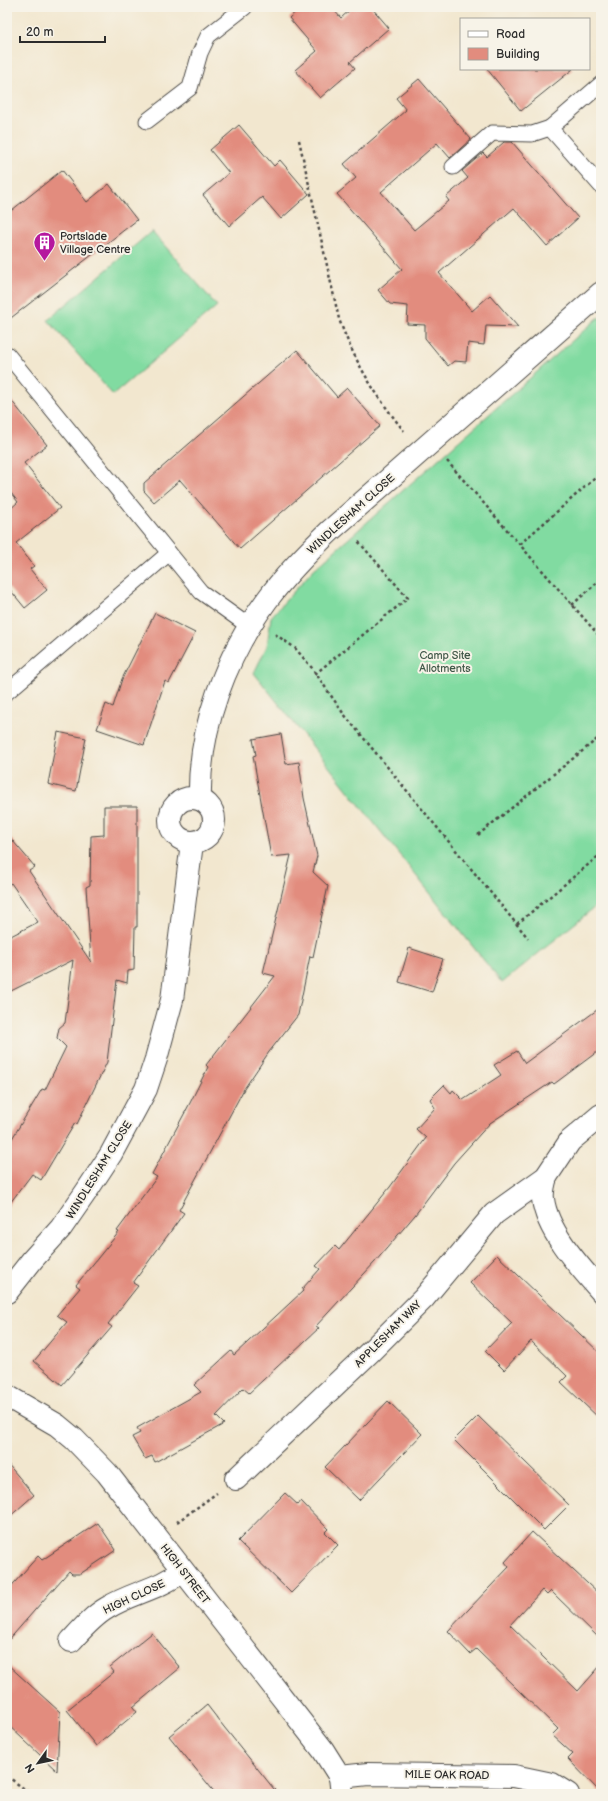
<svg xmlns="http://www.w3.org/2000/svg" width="608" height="1801" viewBox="0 0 608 1801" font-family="'Balsamiq Sans',sans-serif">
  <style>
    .garden { fill: #81dba1; stroke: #568366 }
    .building { fill: #e28c7e }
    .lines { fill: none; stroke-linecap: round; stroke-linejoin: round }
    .service-casing { stroke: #494744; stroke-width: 17 }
    .minor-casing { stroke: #494744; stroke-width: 24 }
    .tertiary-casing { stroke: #494744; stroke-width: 24 }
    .path { stroke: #494744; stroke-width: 2.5; stroke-dasharray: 3 3; stroke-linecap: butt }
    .service { stroke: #fff; stroke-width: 15 }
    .minor { stroke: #fff; stroke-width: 22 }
    .tertiary { stroke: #fff; stroke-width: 22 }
    .labels { text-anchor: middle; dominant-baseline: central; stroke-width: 4; stroke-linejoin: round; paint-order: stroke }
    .poi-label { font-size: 11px; fill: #2b2b2b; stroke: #f7f3e8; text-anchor: start }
    .street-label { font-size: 11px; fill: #2b2b2b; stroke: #f7f3e8 }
    .park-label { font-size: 11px; fill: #405748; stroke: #f7f3e8 }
  </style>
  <rect width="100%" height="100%" fill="#f7f3e8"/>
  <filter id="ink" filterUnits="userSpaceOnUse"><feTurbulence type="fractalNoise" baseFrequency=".025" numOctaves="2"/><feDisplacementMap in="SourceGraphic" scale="8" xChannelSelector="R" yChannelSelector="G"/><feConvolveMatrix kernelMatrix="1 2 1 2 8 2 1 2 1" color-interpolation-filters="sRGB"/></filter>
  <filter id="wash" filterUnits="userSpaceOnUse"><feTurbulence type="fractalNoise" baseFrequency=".012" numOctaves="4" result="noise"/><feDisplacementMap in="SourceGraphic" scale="16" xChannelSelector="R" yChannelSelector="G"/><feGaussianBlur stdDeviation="0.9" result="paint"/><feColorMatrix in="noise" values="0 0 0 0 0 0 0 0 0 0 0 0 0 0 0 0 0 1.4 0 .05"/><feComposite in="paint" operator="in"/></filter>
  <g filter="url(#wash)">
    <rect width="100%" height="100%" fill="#f2e7cf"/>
    <g class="garden">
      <polygon points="152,231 217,306 113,395 48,320"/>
      <polygon points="598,318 601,318 601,902 502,983 254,673 267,646 271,617 313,570"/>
    </g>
    <g id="blocks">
      <g class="building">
        <polygon points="301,7 331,7 341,18 353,7 371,7 389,28 350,62 355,68 320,98 295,70 317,51 289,18"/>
        <polygon points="487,69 573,69 521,111"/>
        <polygon points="419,79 471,139 450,158 437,143 381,192 414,230 449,201 446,197 468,178 462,171 483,153 487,157 504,142 512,142 578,218 547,246 514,208 439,273 472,311 490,295 518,327 486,326 484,345 468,343 466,362 454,361 448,366 425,338 425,325 407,324 408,306 390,304 378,290 402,269 337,194 356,178 344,164 406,110 396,98"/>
        <polygon points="239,125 274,166 280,160 309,194 281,219 262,197 229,226 203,195 229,173 210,150"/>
        <polygon points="62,170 87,202 109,184 137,220 7,321 7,214"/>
        <polygon points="297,350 337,397 347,388 380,426 240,549 180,480 154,502 144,491 144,483"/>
        <polygon points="7,395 47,445 24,463 60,508 16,543 34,566 30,569 47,590 25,608 7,586 7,512 18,502 7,488"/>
        <polygon points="155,613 195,633 169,683 165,681 144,745 97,729 106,704 113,707 122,679"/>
        <polygon points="58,732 86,738 76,791 48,784"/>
        <polygon points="281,734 286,764 299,762 304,798 317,856 313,872 328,886 313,957 310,956 298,1015 269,1052 244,1089 179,1210 184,1213 133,1283 138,1286 108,1324 112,1327 62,1385 34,1361 67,1322 57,1315 80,1288 76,1285 119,1232 117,1231 157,1177 152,1174 190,1103 208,1067 206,1065 275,976 263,973 291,855 271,857 253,756 256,755 253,739"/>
        <polygon points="104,806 137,806 137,927 135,927 134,970 128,971 127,983 117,980 107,1062 77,1124 75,1123 41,1180 32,1174 7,1207 7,1147 42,1089 45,1090 66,1047 57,1038 59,1028 65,1023 73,960 7,993 7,938 38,922 11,883 7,886 7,834 35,867 29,871 91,962 86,887 90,885 91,836 104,835"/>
        <polygon points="409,948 443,959 432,992 399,982"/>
        <polygon points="601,1007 601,1049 554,1084 552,1082 490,1123 454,1163 415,1215 375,1262 316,1326 319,1328 249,1393 243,1388 216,1416 224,1424 155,1462 152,1456 145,1459 132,1437 140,1433 137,1428 201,1392 194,1385 231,1351 234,1355 303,1291 302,1289 320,1269 316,1266 335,1246 339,1250 390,1187 426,1138 416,1129 435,1108 430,1099 444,1085 451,1093 453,1090 463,1100 501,1075 494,1065 517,1051 525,1063"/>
        <polygon points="497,1255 601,1354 601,1420 561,1382 567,1376 531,1341 504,1370 485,1351 512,1323 470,1283"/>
        <polygon points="388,1401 422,1434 359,1500 325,1467"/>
        <polygon points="478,1416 569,1505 544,1530 454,1440"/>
        <polygon points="7,1463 34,1495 7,1519"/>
        <polygon points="285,1493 298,1505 301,1501 328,1529 325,1532 338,1545 291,1593 238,1541"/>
        <polygon points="98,1523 116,1550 80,1574 72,1574 69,1571 7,1642 7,1591 38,1556 42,1560"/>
        <polygon points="532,1532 601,1596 601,1640 551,1591 547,1595 542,1590 510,1625 578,1691 601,1665 601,1793 568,1759 573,1754 552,1735 558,1729 476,1649 470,1654 448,1631 509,1567 505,1562"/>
        <polygon points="152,1633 180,1668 133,1707 137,1712 96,1746 67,1710 114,1672 110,1667"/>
        <polygon points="7,1664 60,1712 57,1771 7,1724"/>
        <polygon points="207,1705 224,1727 278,1794 216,1794 169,1736"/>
      </g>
    </g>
  </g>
  <g filter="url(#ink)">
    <use href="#blocks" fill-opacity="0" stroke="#494744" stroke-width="1"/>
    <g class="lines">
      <defs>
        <g id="service">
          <polyline points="601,84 550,128 601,186"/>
          <polyline points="147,121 190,88 200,53 208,36 245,7"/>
          <polyline points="453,167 492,133 532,134 550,128"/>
          <polyline points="7,354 201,592 250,627"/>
          <polyline points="7,692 169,553"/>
        </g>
        <g id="minor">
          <circle cx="192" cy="820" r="22"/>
          <path d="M200 799C198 728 226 656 267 600 286 574 308 552 331 530L601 293"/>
          <path d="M546 1177C544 1184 542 1192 543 1199 547 1232 580 1267 601 1291"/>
          <polyline points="7,1292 33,1259 61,1228 86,1192 111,1154 146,1089 156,1059 172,1000 192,843"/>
          <polyline points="236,1479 370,1352 424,1298 494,1214 546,1177 570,1141 601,1115"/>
          <path d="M71 1641C82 1629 93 1616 107 1608 131 1593 160 1589 182 1571"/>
        </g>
        <g id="tertiary">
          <polyline points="7,1396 57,1425 74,1439 107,1473 323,1750 340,1777 342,1794"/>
          <polyline points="340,1777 368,1774 514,1776 552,1784 568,1794"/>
        </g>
      </defs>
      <use href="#service" class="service-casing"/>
      <use href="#minor" class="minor-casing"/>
      <use href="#tertiary" class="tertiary-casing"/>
      <g class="path">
        <path d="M299 140 339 319C354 361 376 396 404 431"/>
        <polyline points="447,461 601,638"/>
        <polyline points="520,544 601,473"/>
        <polyline points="572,605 601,579"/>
        <polyline points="275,634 295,648 312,668 343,713 528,938"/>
        <polyline points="315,674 408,598 357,540"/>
        <polyline points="478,835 601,736"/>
        <polyline points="517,924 601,854"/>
        <polyline points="177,1522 217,1493"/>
        <polyline points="7,1776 31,1794"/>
      </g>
      <use href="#service" class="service"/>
      <use href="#minor" class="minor"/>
      <use href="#tertiary" class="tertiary"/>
    </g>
  </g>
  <defs>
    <symbol id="building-pin" viewBox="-11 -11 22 30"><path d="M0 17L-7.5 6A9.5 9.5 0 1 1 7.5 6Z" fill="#b5179e" stroke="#f7f3e8"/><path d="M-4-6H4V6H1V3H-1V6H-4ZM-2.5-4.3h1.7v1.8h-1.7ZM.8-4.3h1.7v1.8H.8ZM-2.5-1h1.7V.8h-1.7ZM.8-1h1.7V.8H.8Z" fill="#fff"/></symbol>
  </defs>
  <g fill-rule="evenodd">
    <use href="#building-pin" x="32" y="230" width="25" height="34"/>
  </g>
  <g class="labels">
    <g class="poi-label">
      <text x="60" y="236">Portslade<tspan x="60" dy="13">Village Centre</tspan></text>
    </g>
    <g class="street-label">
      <text transform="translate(351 514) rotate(-42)">WINDLESHAM CLOSE</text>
      <text transform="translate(99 1170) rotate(-58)">WINDLESHAM CLOSE</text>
      <text transform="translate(388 1334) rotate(-45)">APPLESHAM WAY</text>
      <text transform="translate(185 1574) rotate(52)">HIGH STREET</text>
      <text transform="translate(134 1597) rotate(-25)">HIGH CLOSE</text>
      <text transform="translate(447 1775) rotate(1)">MILE OAK ROAD</text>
    </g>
    <g class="park-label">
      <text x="445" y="655">Camp Site<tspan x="445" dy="13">Allotments</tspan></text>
    </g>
  </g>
  <rect width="608" height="1801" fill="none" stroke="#f7f3e8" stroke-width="24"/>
  <rect x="460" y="18" width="130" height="52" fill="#f7f3e8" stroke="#a5a39c"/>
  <rect x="468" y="31" width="20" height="6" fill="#ffffff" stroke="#a5a39c"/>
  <text x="496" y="38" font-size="12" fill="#2b2b2b">Road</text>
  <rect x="468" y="48" width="20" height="12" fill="#e28c7e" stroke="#a5a39c"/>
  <text x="496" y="58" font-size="12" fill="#2b2b2b">Building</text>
  <g transform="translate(38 1763) rotate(237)" stroke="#f7f3e8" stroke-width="3" paint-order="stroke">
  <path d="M0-3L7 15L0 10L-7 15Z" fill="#2b2b2b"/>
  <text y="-6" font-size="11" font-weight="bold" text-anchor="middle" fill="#2b2b2b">N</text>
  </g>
  <path d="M20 36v6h85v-6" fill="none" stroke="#2b2b2b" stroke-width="2"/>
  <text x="26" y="36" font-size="12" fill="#2b2b2b" stroke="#f7f3e8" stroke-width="3" paint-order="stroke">20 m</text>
</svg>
